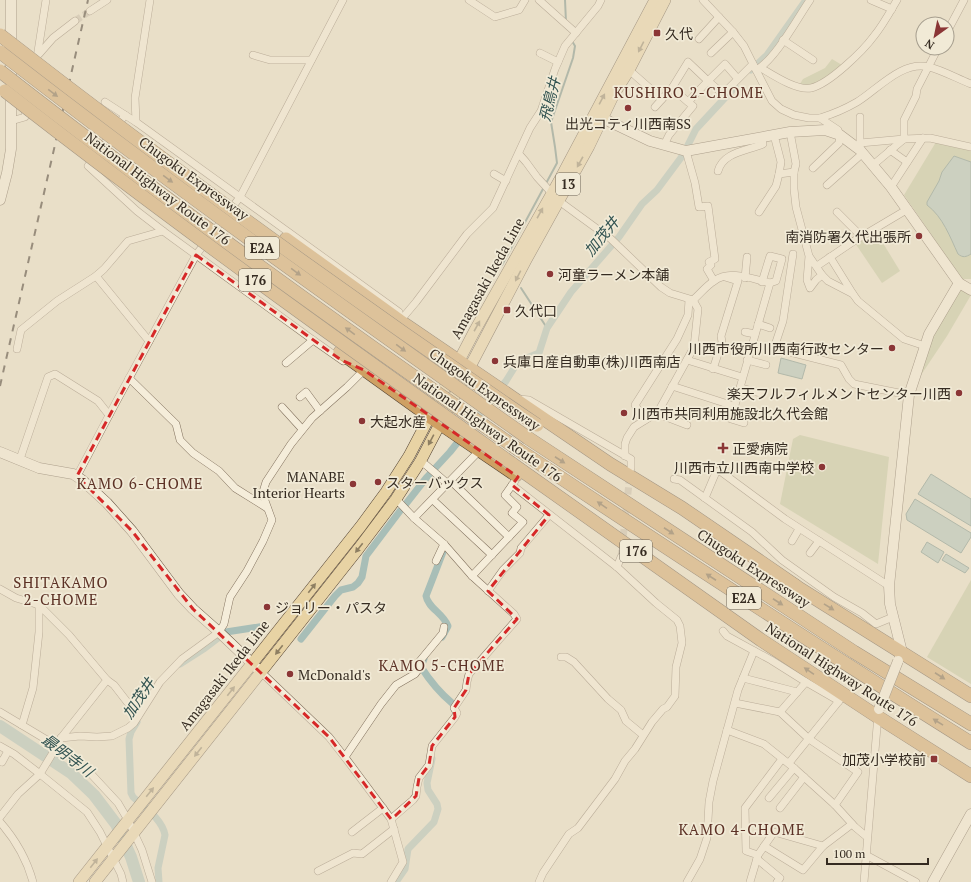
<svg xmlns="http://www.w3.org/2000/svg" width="971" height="882" viewBox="0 0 971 882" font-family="'PT Serif','Noto Sans JP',serif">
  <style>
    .green { fill: #c1c69d }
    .water { fill: #a8beb7; stroke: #708b84 }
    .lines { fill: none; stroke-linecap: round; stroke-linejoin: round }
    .stream { stroke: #708b84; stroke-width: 2 }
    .canal { stroke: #a8beb7; stroke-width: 7 }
    .river { stroke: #a8beb7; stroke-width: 12 }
    .street-tunnel { stroke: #c5bba7; stroke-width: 7; stroke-dasharray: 7 3.5; stroke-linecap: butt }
    .street-casing { stroke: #83725f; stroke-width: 8 }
    .secondary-casing { stroke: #655442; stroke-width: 11 }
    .primary-casing { stroke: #514132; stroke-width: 12 }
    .highway-casing { stroke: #514132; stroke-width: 14 }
    .street { stroke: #f5edda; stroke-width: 7 }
    .secondary { stroke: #f5edda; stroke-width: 10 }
    .primary { stroke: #e8d3a4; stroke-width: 11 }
    .highway { stroke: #cea063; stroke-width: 13 }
    .rail { stroke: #352b21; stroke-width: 2; stroke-dasharray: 7 7; stroke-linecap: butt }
    .secondary-bridge-casing { stroke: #655442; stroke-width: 11; stroke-linecap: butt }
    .highway-bridge-casing { stroke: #514132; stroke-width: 14; stroke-linecap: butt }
    .secondary-bridge { stroke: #f5edda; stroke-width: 10 }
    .highway-bridge { stroke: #cea063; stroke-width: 13 }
    .oneway { fill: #8e7f62 }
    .oneway2 { fill: #725a3b }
    .marked { fill: none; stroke: #d62828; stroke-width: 3; stroke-dasharray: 8 5; stroke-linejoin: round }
    .poi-dot { fill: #8b3636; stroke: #f1ead6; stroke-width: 1.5 }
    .labels { text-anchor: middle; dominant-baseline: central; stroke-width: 3.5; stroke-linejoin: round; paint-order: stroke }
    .shield { fill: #f1ead6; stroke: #6d6457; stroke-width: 1 }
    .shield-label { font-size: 13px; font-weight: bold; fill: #352b21 }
    .poi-label { font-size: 14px; fill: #352b21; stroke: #f1ead6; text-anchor: start }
    .street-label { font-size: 14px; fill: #352b21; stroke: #f1ead6 }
    .neighbourhood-label { font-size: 15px; letter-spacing: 1px; fill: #5c3125; stroke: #f1ead6 }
    .water-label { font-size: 15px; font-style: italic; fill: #325351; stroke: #f1ead6 }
  </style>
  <rect width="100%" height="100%" fill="#e9dfc8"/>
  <g class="green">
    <polygon points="832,59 842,65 816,85 810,86 800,84 803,79 825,68"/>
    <polygon points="936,142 971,150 971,279 962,279 904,195"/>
    <polygon points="875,230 900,271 882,283 855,243"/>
    <polygon points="960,287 971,295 947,336 921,375 931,335"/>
    <polygon points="800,435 889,457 878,564 780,504 793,439"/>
    <polygon points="971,580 971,684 927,657"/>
  </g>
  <g class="water">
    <path d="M954 156 971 162V254C966 257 963 258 958 254 950 237 943 217 927 205V202L939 181 942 172Z"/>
    <polygon points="781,358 806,365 802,379 778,373"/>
    <polygon points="931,474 971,499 971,526 918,494"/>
    <polygon points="915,499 971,533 971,537 961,553 907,520 906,514"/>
    <polygon points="927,542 944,552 938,563 921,552"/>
    <polygon points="946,554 969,568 965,573 942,560"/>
  </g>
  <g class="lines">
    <g class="stream">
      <polyline points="565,0 566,22"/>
      <polyline points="502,265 557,163 555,147 551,122 573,58 575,46 572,41"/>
      <polyline points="521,288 547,328"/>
    </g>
    <g class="canal">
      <polyline points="751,70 767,55 806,0"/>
      <polyline points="405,505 427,477 450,452 506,381 516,365 522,360 539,353 547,328 571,292 619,237 642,204 657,190 683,155 696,129 735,87"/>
      <path d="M442 637 448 626C443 613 428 608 426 596L443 552"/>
      <polyline points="301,639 335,596 341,590 353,587 358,583 362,577 366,556 400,511"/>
      <path d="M424 659 421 667C430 681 440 693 452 703"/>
      <polyline points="180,664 205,648 226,632 265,626"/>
      <path d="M137 722 131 732 129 739 131 793 133 797C145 808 162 819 165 835L158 868 159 882"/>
      <polyline points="396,882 405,869 408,849 434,822 438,809 437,804 428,790 427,783 432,759"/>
    </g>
    <polyline class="river" points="0,726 71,773 94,795 116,824 131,857 139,882"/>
    <g class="street-tunnel">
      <polyline points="75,21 90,11"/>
      <polyline points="621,557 630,474"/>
    </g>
    <defs>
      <g id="street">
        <polyline points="150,0 135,98 136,122 399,312 400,321"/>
        <polyline points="469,0 495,17 519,10 525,0"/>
        <polyline points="539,0 576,33"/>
        <polyline points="703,0 733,32 744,46 753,64"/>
        <polyline points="871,0 892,9"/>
        <polyline points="90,11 107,0"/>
        <polyline points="947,32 964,0"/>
        <polyline points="699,39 719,17"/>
        <polyline points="783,40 813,60"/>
        <polyline points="540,53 558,62"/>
        <polyline points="711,53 733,32"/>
        <polyline points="39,54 53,38 75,21"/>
        <polyline points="253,55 270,60 311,60"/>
        <polyline points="36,64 46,0"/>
        <path d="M761 68C773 75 797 91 811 88 829 84 863 51 874 36 883 25 890 12 897 0"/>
        <polyline points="629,70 662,99"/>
        <polyline points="756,70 772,101 781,109 794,115 809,118 820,118 838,130 840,135 839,143 813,168"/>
        <path d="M738 79 725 64 708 81 723 94 753 64 756 70C775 60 797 19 810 0"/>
        <polyline points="105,102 125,115"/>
        <polyline points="655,107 672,88"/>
        <path d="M820 118C833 114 845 109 857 102 877 90 902 60 929 67 942 70 958 79 971 84"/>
        <polyline points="11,121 25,117 27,105"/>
        <polyline points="136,122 125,115 88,166 137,211 163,231 313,340 343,361"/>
        <polyline points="790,132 796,164 794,172 794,189 796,207 809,256 807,280 810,288 816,280 822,275 809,256"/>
        <polyline points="774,135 781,162 779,174"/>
        <polyline points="860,143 860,117"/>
        <polyline points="664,145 669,135 693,106 688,102 708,81 688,62 672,88 688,102"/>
        <polyline points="860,150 860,143 904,139 904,120 916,96 917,89 938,48"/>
        <polyline points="890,150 907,162"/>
        <polyline points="686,151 695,183 699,207 708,206 715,259 709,262 711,265 707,269 714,281"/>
        <path d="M519 154 526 162 537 177 559 201 611 239 661 287 670 293 693 300C700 294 706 286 714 281 731 269 752 279 770 283L731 419 744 423"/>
        <polyline points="873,165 904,139 930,138 971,147"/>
        <path d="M718 171C723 152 747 151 763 144L762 138"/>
        <polyline points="494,174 506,181"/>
        <polyline points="827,185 863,153"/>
        <polyline points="891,187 923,138"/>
        <polyline points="759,212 776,186 779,174 794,172"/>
        <polyline points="837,212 861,236"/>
        <polyline points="793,254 783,321 774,348 841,365 849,379 854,384 909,395"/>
        <polyline points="830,257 853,294"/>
        <polyline points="817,266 854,241 908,209"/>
        <polyline points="822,275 828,281 853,294 858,301 904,339 925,346"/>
        <polyline points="96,276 149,341"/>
        <polyline points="745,278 747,257"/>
        <polyline points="762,282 770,256 782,259 776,281 770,283"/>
        <polyline points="400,321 416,302 467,234 493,208 530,128 541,111 555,69 565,46 598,6 601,0"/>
        <polyline points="758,324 770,328"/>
        <polyline points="745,332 755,334"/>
        <polyline points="17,349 21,330 57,301 96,276 104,269 128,241 163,231"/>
        <polyline points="687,360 742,377"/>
        <polyline points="747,360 766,365"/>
        <polyline points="286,363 313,340"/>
        <polyline points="713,369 722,342 721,336 738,281 725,277"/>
        <polyline points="129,378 176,424 180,440 193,453 219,471 235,488 267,508"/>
        <polyline points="672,386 734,406"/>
        <polyline points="740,388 761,393"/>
        <polyline points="300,397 306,392 320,411"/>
        <polyline points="519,399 529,400 631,459 631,468"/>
        <polyline points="282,407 302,429"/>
        <polyline points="658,412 661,415 687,425"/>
        <polyline points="645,420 635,405 677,339 688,315 689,300"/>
        <polyline points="625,456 625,444 627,438 634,427 658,412 694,347 698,309 693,300"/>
        <polyline points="20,459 48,377 55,374 98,401 109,415"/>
        <polyline points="420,462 426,465 448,484"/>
        <polyline points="77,476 114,406 196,255 240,197 343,0"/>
        <polyline points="674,479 680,480 752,532 782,560 834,597 862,613 876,624 893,617"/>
        <polyline points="451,481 509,537"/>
        <polyline points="512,485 617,567 656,603 677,620 680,626 682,643 676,667 675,696 667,707 663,709 652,722 635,749 625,761 615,779 578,828 569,834 543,873 539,882"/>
        <polyline points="705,498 716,472 720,471 785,519 889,586"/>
        <polyline points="433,500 492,555"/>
        <polyline points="414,518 480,450"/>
        <polyline points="792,541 799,529"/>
        <polyline points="810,553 819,541"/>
        <polyline points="436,561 444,544"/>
        <polyline points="617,567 621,557"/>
        <polyline points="472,576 523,522 512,513 517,507 505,495 515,481"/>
        <polyline points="0,589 16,598 39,605 69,635 107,680 61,738 57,746 0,712"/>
        <polyline points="488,591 503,570 520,553 521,548 549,515"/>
        <polyline points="723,631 727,636 771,660 806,682 780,712 735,703"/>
        <polyline points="561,657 566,657 574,662 608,699 621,710 626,721 643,735"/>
        <polyline points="261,672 329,737 347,760 391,819 403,862 391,882"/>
        <polyline points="743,678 797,692"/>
        <polyline points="107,680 114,685 138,716"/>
        <polyline points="806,682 839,701 841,697"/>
        <polyline points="780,712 809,739 858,772 835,805"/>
        <polyline points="22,725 33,688 39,632 39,605"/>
        <polyline points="727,730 764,744 794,768 835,805 855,827 867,837"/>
        <polyline points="61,738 80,736 97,737 112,736 128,728 134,723 160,682 182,659 219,632 224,624 230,597 247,571 263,541 272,520 264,498 263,492 266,482 291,444 312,418 347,387 364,370 360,368"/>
        <polyline points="0,746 14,754 40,774 87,812 100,832 121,874 123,882"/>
        <polyline points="345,757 381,704 396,685 415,674 418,670 419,662 443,633 444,627"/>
        <polyline points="0,761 2,762 8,751"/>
        <polyline points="789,763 839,701"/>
        <polyline points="769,798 794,768"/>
        <polyline points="780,808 804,777"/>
        <polyline points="0,817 18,794 40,774 57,746 92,775 118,803 128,820 142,850 152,882"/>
        <polyline points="391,819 413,800 416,796 417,787 419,778 429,765 432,746 455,717 457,713 454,708 466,690 467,682 469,674 517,619 514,614 472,576 444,544 414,518 396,499"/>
        <path d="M0 822C15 839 27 860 33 882"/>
        <polyline points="352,832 383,808"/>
        <polyline points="764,846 803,870 823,846 852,824"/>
        <polyline points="758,855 746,851 745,808 782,759"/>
        <polyline points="866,855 916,882"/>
        <polyline points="757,859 780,878 777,882"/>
        <polyline points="318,871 353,853 362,854 394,829"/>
        <polyline points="687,882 700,859 707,838 709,802 713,781 738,690 754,651"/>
        <polyline points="750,882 758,855 774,832 823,846"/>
        <polyline points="864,882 878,715"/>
      </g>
      <g id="secondary">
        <polyline points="597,115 602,118 650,141 686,151 790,132 825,130 840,135 860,150 891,187 959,283 971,290"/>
        <polyline points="0,200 7,173 11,149 11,0"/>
        <polyline points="0,452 39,468 73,474 82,480 107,503 132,531 179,594 193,609 219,632 261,672"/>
        <polyline points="900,656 902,652 890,604 889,586 909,395 929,334 959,283"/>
        <polyline points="933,882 971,814"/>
      </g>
      <g id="primary">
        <polyline points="79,882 361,526 386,492 409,456 474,332 559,181 655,0"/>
        <polyline points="95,882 359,548 396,499 420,462 526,260 589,146 614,94 629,70 665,0"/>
      </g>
      <g id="highway">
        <polyline points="286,239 400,321 513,398 610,464 682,508 796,586"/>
        <polyline points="340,352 429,416 516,475"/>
        <polyline points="528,438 854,652 971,724"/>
        <path d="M519 450C669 550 819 648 971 743"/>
        <polyline points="511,463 761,640 878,717 971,776"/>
        <polyline points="789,582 971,696"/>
      </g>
    </defs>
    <use href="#street" class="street-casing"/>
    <use href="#secondary" class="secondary-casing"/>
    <use href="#primary" class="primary-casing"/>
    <use href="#highway" class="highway-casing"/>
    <use href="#street" class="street"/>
    <use href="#secondary" class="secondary"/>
    <use href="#primary" class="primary"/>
    <use href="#highway" class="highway"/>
    <polyline class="rail" points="0,386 88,0"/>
    <defs>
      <polyline id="secondary-bridge" points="879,709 898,661"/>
      <g id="highway-bridge">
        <path d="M0 35C175 171 354 301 537 425"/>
        <path d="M0 52C172 186 350 312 528 438"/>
        <path d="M0 71C169 203 343 328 519 450"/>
        <path d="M5 91C170 220 340 342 511 463"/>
      </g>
    </defs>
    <use href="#secondary-bridge" class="secondary-bridge-casing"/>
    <use href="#highway-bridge" class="highway-bridge-casing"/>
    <use href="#secondary-bridge" class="secondary-bridge"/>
    <use href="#highway-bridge" class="highway-bridge"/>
  </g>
  <defs><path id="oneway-solid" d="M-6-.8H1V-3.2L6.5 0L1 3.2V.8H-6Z"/></defs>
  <g class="oneway">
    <use href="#oneway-solid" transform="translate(641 47) rotate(117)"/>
    <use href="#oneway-solid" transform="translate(602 99) rotate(-62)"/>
    <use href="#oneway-solid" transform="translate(580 162) rotate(119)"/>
    <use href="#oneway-solid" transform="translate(540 213) rotate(-61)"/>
    <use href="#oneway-solid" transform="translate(518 276) rotate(117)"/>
    <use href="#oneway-solid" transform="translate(477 326) rotate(-61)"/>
    <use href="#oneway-solid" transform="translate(431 440) rotate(118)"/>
    <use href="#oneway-solid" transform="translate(359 548) rotate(128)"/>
    <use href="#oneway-solid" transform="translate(312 588) rotate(-52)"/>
    <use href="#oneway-solid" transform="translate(279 650) rotate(128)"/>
    <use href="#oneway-solid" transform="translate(231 691) rotate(-52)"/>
    <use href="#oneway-solid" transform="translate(198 752) rotate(128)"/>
    <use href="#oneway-solid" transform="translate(150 792) rotate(-51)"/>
    <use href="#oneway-solid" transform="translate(94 863) rotate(-52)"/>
  </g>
  <g class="oneway2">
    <use href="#oneway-solid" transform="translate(53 93) rotate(37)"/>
    <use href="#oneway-solid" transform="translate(168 179) rotate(36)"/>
    <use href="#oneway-solid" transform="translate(296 272) rotate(36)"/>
    <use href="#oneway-solid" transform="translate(350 331) rotate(-144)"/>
    <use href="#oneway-solid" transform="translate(401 348) rotate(36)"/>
    <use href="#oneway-solid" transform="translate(560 460) rotate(33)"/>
    <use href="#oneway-solid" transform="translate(602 505) rotate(-146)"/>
    <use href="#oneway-solid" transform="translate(669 531) rotate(33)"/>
    <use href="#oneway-solid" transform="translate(711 577) rotate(-147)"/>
    <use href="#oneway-solid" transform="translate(778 602) rotate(33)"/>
    <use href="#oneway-solid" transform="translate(829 607) rotate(32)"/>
    <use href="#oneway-solid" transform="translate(809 671) rotate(-146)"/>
    <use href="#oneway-solid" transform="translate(940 676) rotate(33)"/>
    <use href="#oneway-solid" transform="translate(938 722) rotate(-148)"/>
  </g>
  <path d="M0 0H971V882H0ZM196 255 341 360 364 370 518 477 512 485 549 515 488 591 517 619 469 674 466 690 454 708 455 717 432 746 429 765 419 778 416 796 395 816 391 819 329 737 193 609 132 531 77 476Z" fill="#e9dfc8" fill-opacity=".55" fill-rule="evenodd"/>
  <path class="marked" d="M196 255 341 360 364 370 518 477 512 485 549 515 488 591 517 619 469 674 466 690 454 708 455 717 432 746 429 765 419 778 416 796 395 816 391 819 329 737 193 609 132 531 77 476Z"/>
  <g class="poi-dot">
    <rect x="653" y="29" width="8" height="8" rx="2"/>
    <circle cx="628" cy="108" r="4"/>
    <circle cx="919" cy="236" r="4"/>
    <circle cx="550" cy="274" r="4"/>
    <rect x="503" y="306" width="8" height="8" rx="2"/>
    <circle cx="892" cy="348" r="4"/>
    <circle cx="495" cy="361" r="4"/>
    <circle cx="959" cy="393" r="4"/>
    <circle cx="624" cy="413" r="4"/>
    <circle cx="362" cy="421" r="4"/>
    <path d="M721 442h4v4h4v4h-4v4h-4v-4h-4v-4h4z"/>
    <circle cx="822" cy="467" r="4"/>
    <circle cx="378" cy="482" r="4"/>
    <circle cx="353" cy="484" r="4"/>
    <circle cx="267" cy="607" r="4"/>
    <circle cx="290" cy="674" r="4"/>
    <rect x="930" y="755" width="8" height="8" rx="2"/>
  </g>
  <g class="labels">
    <g class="shield">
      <rect x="556" y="173" width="24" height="22" rx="3"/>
      <rect x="245" y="237" width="34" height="22" rx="3"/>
      <rect x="239" y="269" width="32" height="22" rx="3"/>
      <rect x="620" y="540" width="32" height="22" rx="3"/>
      <rect x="727" y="587" width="34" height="22" rx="3"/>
    </g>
    <g class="shield-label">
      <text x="568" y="184">13</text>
      <text x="262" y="248">E2A</text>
      <text x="255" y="280">176</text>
      <text x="636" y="551">176</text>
      <text x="744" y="598">E2A</text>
    </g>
    <g class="poi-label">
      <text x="665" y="33">久代</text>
      <text x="628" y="123" text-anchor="middle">出光コティ川西南SS</text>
      <text x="911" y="236" text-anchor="end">南消防署久代出張所</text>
      <text x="558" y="274">河童ラーメン本舗</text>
      <text x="515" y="310">久代口</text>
      <text x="884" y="348" text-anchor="end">川西市役所川西南行政センター</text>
      <text x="503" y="361">兵庫日産自動車(株)川西南店</text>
      <text x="951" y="393" text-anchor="end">楽天フルフィルメントセンター川西</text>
      <text x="632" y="413">川西市共同利用施設北久代会館</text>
      <text x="370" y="421">大起水産</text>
      <text x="732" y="448">正愛病院</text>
      <text x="814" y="467" text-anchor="end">川西市立川西南中学校</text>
      <text x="345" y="476" text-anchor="end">MANABE<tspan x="345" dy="16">Interior Hearts</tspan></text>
      <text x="386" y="482">スターバックス</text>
      <text x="275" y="607">ジョリー・パスタ</text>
      <text x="298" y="674">McDonald's</text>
      <text x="926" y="759" text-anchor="end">加茂小学校前</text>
    </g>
    <g class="street-label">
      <text transform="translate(194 178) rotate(36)">Chugoku Expressway</text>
      <text transform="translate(158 188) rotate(37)">National Highway Route 176</text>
      <text transform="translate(487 278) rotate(-61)">Amagasaki Ikeda Line</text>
      <text transform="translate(485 389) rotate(35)">Chugoku Expressway</text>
      <text transform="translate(488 427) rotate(35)">National Highway Route 176</text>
      <text transform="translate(754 568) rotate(33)">Chugoku Expressway</text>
      <text transform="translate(842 674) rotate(33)">National Highway Route 176</text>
      <text transform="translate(224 675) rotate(-52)">Amagasaki Ikeda Line</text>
    </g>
    <g class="neighbourhood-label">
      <text x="689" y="92">KUSHIRO 2-CHOME</text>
      <text x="140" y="483">KAMO 6-CHOME</text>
      <text x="61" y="582">SHITAKAMO<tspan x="61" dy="17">2-CHOME</tspan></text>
      <text x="442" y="665">KAMO 5-CHOME</text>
      <text x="742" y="829">KAMO 4-CHOME</text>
    </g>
    <g class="water-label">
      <text transform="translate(549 99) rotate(-76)">飛鳥井</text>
      <text transform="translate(601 236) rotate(-51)">加茂井</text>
      <text transform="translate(138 698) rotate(-56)">加茂井</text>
      <text transform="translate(68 755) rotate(37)">最明寺川</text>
    </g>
  </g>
  <g transform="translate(935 36) rotate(213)"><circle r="19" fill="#f1ead6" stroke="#a69e8e"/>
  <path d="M0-3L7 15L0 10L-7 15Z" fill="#8b3636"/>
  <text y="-6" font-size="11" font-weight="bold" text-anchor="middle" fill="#352b21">N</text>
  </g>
  <path d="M827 858v6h101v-6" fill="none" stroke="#352b21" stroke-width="2"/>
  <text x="833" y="858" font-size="12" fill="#352b21" stroke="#f1ead6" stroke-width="3" paint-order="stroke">100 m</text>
</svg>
